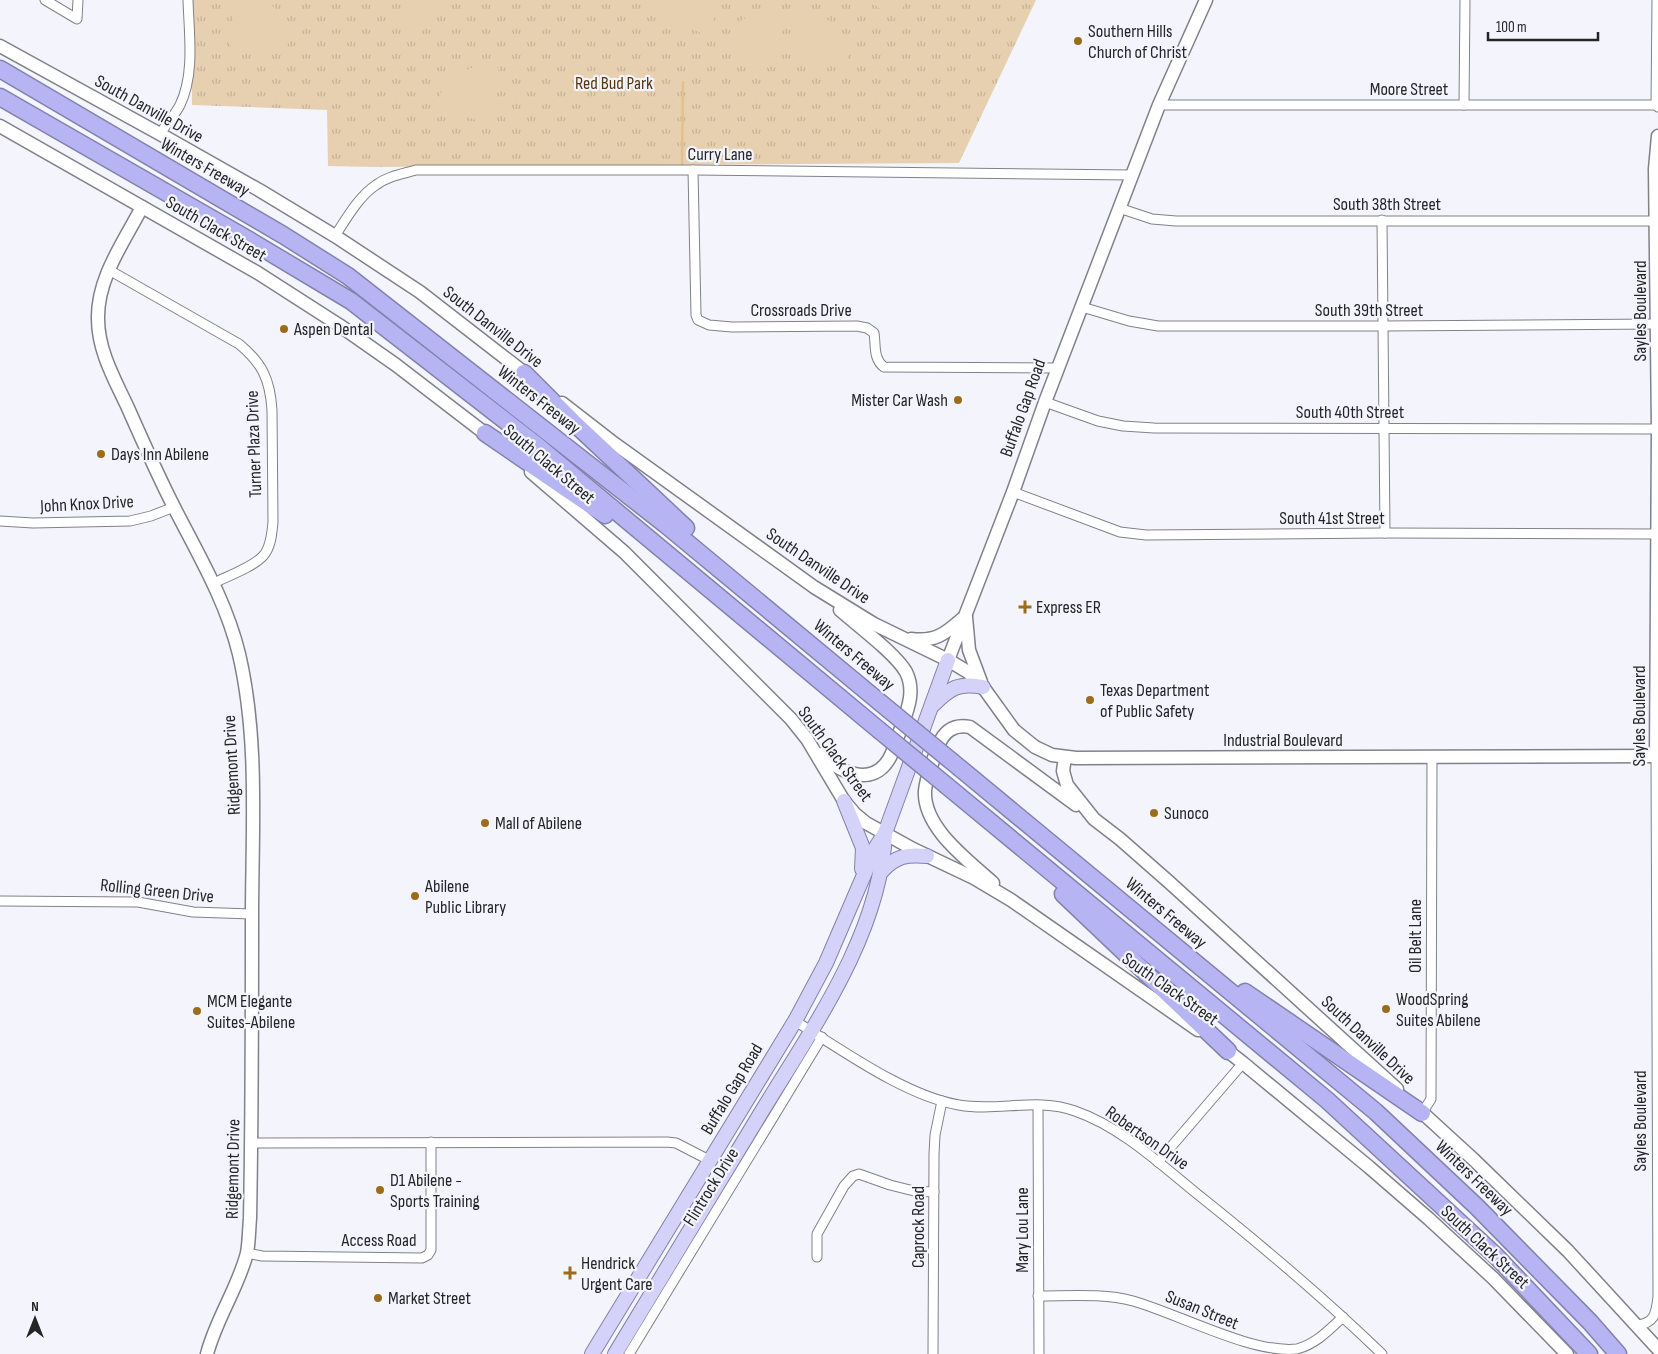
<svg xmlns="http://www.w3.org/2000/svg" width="1658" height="1354" viewBox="0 0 1658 1354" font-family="'Sofia Sans Condensed',sans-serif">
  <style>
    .grass { fill: url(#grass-tufts) }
    .pitch { fill: #e6d0b0 }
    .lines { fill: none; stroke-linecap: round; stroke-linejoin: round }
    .stream { stroke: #e4c08a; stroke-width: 2.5 }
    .street-casing { stroke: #818189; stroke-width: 11 }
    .secondary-casing { stroke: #818189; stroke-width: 15 }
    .primary-casing { stroke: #8482ad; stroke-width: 16 }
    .highway-casing { stroke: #8482ad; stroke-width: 19 }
    .street { stroke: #fff; stroke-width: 9 }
    .secondary { stroke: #fff; stroke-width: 12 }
    .primary { stroke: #d4d2f8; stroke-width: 14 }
    .highway { stroke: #b7b4f4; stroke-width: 16 }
    .highway-bridge-casing { stroke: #8482ad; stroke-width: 19; stroke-linecap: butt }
    .highway-bridge { stroke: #b7b4f4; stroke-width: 16 }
    .poi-dot { fill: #9a6c1c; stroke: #f4f4fc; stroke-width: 2 }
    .labels { text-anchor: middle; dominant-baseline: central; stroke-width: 4.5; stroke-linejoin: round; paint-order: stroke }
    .poi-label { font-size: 18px; fill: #252528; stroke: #f4f4fc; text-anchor: start }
    .park-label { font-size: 18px; fill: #51380e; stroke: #f4f4fc }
    .street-label { font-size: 18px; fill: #252528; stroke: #f4f4fc }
  </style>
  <defs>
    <pattern id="grass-tufts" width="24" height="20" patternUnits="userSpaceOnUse" patternTransform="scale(1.25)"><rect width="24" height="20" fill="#e6d0b0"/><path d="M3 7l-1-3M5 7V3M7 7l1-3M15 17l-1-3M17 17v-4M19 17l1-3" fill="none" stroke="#c5b297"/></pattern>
  </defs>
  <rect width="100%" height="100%" fill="#f4f4fc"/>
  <polygon class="grass" points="191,0 1036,0 959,163 374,167 328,166 327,110 192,105"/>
  <g class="pitch">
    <path d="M236 0C244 0 257 0 265 1 281 8 287 31 288 46L233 48 230 45Z"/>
    <path d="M403 0H451C443 18 422 24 403 25Z"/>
    <polygon points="651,0 716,0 714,22 708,36 649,11 648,6"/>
    <polygon points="869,0 868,0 907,0 897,19 884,12"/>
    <path d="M770 10 786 13 776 65 772 67 725 49C729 25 746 13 770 10Z"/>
    <path d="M802 11C828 12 850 35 847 61L794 65 791 62 795 12Z"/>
    <path d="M482 66 499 68 488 121 484 123 437 106C441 81 459 69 482 66Z"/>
  </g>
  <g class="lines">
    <polyline class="stream" points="682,166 683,82"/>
    <defs>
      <g id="street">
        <polyline points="45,0 77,19 78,0"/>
        <polyline points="1159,105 1656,105 1658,107"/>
        <polyline points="1464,105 1465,0"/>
        <polyline points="1656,105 1657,0"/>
        <path d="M160 134C166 124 175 115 180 105 195 74 189 34 188 0"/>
        <path d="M693 170 696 315 698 320 709 325 732 327 857 326 867 328 874 333C876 345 873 359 884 367L1058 368"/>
        <polyline points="1119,208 1152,219 1176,221 1657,221"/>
        <polyline points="1382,220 1385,533"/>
        <path d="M335 236C346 219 359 196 376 185 388 176 402 174 416 170H693L1133 175"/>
        <path d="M109 270 239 344C262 363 270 379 272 410L273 522C272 532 271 548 263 556 253 567 228 576 214 583"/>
        <polyline points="1082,307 1129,321 1158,326 1383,326 1657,324"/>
        <polyline points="1045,402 1098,421 1123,426 1154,428 1658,429"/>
        <polyline points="1013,492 1120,532 1146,535 1385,533 1658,534"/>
        <polyline points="0,521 33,523 130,521 151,516 174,507"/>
        <polyline points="0,901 138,902 193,912 252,914"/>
        <path d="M795 1021C841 1049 905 1096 959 1105 997 1112 1038 1097 1075 1111 1121 1127 1159 1163 1196 1193 1260 1244 1323 1297 1382 1354"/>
        <polyline points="1038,1106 1039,1354"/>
        <polyline points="1422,1113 1431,1099 1432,757"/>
        <polyline points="252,1143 667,1142 676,1143 711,1161"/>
        <polyline points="1158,1162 1243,1063"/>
        <polyline points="247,1253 262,1256 422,1258 428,1255 431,1250 431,1142"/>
        <polyline points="817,1257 817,1234 844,1186 853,1176 859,1174 890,1185 914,1191 934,1192"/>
        <path d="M1038 1296C1068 1296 1105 1293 1133 1301 1179 1314 1252 1354 1297 1349 1316 1344 1329 1330 1343 1317"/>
        <path d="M1636 1325C1655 1324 1656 1313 1658 1297L1656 756"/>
        <polyline points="629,1354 822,1037"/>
        <polyline points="933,1354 934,1154 935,1135 942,1101"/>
      </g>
      <g id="secondary">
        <polyline points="0,46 160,134 259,190 335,236 420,292 531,378"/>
        <polyline points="0,126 258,273 339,325 396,365 491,438"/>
        <path d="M142 207C124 242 97 278 98 319 98 351 115 380 128 408 143 442 158 476 175 509 199 556 226 601 239 654 259 740 252 829 252 917 252 1017 252 1118 250 1218 249 1230 249 1242 247 1253 238 1288 216 1319 207 1354"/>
        <polyline points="562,403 611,441 814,587 874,624 948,660 968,672 983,687 1014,730 1035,747 1052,755 1076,758 1658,756"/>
        <polyline points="531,472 624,552 791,719 807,739 844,801 855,814 866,823 913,849 974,878 1011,900 1198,1030"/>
        <polyline points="966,617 969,650 981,682"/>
        <path d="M911 639C935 642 945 634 962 619"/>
        <polyline points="948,660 1013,492 1045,402 1159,105 1206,0"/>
        <path d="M821 754C839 772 872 788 889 759 894 751 896 740 900 731 907 711 916 692 906 672 896 654 857 625 840 610"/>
        <polyline points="1656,756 1658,429 1655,169 1658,136"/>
        <polyline points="1065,757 1063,771 1067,785 1094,819 1120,839 1169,882 1397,1089"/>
        <path d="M993 883C968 860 923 828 925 791 926 776 934 760 938 746 944 731 954 724 970 727L1076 805"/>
        <polyline points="1220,1045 1243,1063 1369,1167 1429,1219 1493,1278 1567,1354"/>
        <polyline points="1415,1106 1473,1159 1568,1251 1658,1349"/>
      </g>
      <g id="primary">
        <path d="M933 705C950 688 959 682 983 687"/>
        <polyline points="844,801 863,848 862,869"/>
        <path d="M882 871C896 856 907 854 927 856"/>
        <polyline points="592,1354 795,1021 826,963 876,847 885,833 948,660"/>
        <path d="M615 1354C662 1276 709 1198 756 1121 808 1034 880 938 885 834"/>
      </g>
      <g id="highway">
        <polyline points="0,69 283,235 348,276 666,525 888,709"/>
        <polyline points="0,97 249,240 351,301 534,443 879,730"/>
        <polyline points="524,373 573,422 686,528"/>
        <polyline points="485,433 605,515"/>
        <polyline points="961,769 1376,1112 1477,1207 1590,1322 1618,1354"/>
        <polyline points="947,786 1327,1100 1496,1256 1589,1354"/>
        <polyline points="1063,894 1228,1051"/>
        <polyline points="1245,992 1422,1113"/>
      </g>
    </defs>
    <use href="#street" class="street-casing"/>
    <use href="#secondary" class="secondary-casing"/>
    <use href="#primary" class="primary-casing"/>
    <use href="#highway" class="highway-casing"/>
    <use href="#street" class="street"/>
    <use href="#secondary" class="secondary"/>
    <use href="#primary" class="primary"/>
    <use href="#highway" class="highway"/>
    <defs>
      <g id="highway-bridge">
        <polyline points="888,709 961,769"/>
        <polyline points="879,730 947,786"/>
      </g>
    </defs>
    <use href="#highway-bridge" class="highway-bridge-casing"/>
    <use href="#highway-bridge" class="highway-bridge"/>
  </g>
  <g class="poi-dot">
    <circle cx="1078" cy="41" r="5"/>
    <circle cx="284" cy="329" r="5"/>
    <circle cx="958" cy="400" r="5"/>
    <circle cx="101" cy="454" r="5"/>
    <path d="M1022.5 599.5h5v5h5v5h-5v5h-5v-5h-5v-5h5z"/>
    <circle cx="1090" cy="700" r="5"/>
    <circle cx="1154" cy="813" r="5"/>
    <circle cx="485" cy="823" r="5"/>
    <circle cx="415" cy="896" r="5"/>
    <circle cx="1386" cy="1009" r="5"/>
    <circle cx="197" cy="1011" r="5"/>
    <circle cx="380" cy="1190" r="5"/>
    <path d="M567.5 1265.5h5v5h5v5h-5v5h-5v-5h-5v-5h5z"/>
    <circle cx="378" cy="1298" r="5"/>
  </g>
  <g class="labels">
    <g class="poi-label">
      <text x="1088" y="31">Southern Hills<tspan x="1088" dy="21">Church of Christ</tspan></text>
      <text x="294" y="329">Aspen Dental</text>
      <text x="948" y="400" text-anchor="end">Mister Car Wash</text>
      <text x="111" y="454">Days Inn Abilene</text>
      <text x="1036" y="607">Express ER</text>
      <text x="1100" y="690">Texas Department<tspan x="1100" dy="21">of Public Safety</tspan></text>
      <text x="1164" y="813">Sunoco</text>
      <text x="495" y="823">Mall of Abilene</text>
      <text x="425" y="886">Abilene<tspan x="425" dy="21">Public Library</tspan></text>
      <text x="1396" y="999">WoodSpring<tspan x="1396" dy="21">Suites Abilene</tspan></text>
      <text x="207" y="1001">MCM Elegante<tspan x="207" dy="21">Suites-Abilene</tspan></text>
      <text x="390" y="1180">D1 Abilene -<tspan x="390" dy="21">Sports Training</tspan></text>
      <text x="581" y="1263">Hendrick<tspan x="581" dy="21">Urgent Care</tspan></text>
      <text x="388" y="1298">Market Street</text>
    </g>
    <g class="park-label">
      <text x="614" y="83">Red Bud Park</text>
    </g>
    <g class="street-label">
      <text x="1409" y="89">Moore Street</text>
      <text transform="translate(149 109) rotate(29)">South Danville Drive</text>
      <text x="720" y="154">Curry Lane</text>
      <text transform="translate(205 167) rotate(30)">Winters Freeway</text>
      <text x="1387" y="204">South 38th Street</text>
      <text transform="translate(216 229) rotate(30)">South Clack Street</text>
      <text x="801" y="310">Crossroads Drive</text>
      <text x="1369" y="310">South 39th Street</text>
      <text transform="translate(1640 311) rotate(-90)">Sayles Boulevard</text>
      <text transform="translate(493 327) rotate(38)">South Danville Drive</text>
      <text transform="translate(539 400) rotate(38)">Winters Freeway</text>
      <text transform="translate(1023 408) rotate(-70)">Buffalo Gap Road</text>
      <text x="1350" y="412">South 40th Street</text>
      <text transform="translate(254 444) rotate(-92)">Turner Plaza Drive</text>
      <text transform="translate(549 464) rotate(40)">South Clack Street</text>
      <text transform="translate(87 504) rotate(-3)">John Knox Drive</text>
      <text x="1332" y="518">South 41st Street</text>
      <text transform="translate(818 566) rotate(34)">South Danville Drive</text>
      <text transform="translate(854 655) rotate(40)">Winters Freeway</text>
      <text transform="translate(1639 716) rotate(-90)">Sayles Boulevard</text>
      <text x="1283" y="740">Industrial Boulevard</text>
      <text transform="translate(835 754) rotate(54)">South Clack Street</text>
      <text transform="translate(232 765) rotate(-93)">Ridgemont Drive</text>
      <text transform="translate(157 891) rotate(6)">Rolling Green Drive</text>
      <text transform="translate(1166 913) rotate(40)">Winters Freeway</text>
      <text transform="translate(1415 936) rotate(-90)">Oil Belt Lane</text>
      <text transform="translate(1170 989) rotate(35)">South Clack Street</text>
      <text transform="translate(1368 1040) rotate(43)">South Danville Drive</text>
      <text transform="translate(732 1089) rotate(-59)">Buffalo Gap Road</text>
      <text transform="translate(1640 1121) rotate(-90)">Sayles Boulevard</text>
      <text transform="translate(1147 1138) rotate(35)">Robertson Drive</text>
      <text transform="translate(233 1169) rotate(-89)">Ridgemont Drive</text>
      <text transform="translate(1474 1178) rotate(44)">Winters Freeway</text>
      <text transform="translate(711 1187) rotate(-58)">Flintrock Drive</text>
      <text transform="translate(918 1227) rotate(-90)">Caprock Road</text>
      <text transform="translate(1022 1230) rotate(-90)">Mary Lou Lane</text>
      <text x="379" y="1240">Access Road</text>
      <text transform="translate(1485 1247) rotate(43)">South Clack Street</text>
      <text transform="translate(1202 1310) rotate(22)">Susan Street</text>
    </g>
  </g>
  <g transform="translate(35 1319)" stroke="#f4f4fc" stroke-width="4" paint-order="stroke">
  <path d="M0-4L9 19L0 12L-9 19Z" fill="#252528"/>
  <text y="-8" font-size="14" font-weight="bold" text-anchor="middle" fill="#252528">N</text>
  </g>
  <path d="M1488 32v8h110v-8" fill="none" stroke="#252528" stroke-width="2.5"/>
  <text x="1496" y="32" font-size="15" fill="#252528" stroke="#f4f4fc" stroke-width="4" paint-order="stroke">100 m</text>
</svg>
